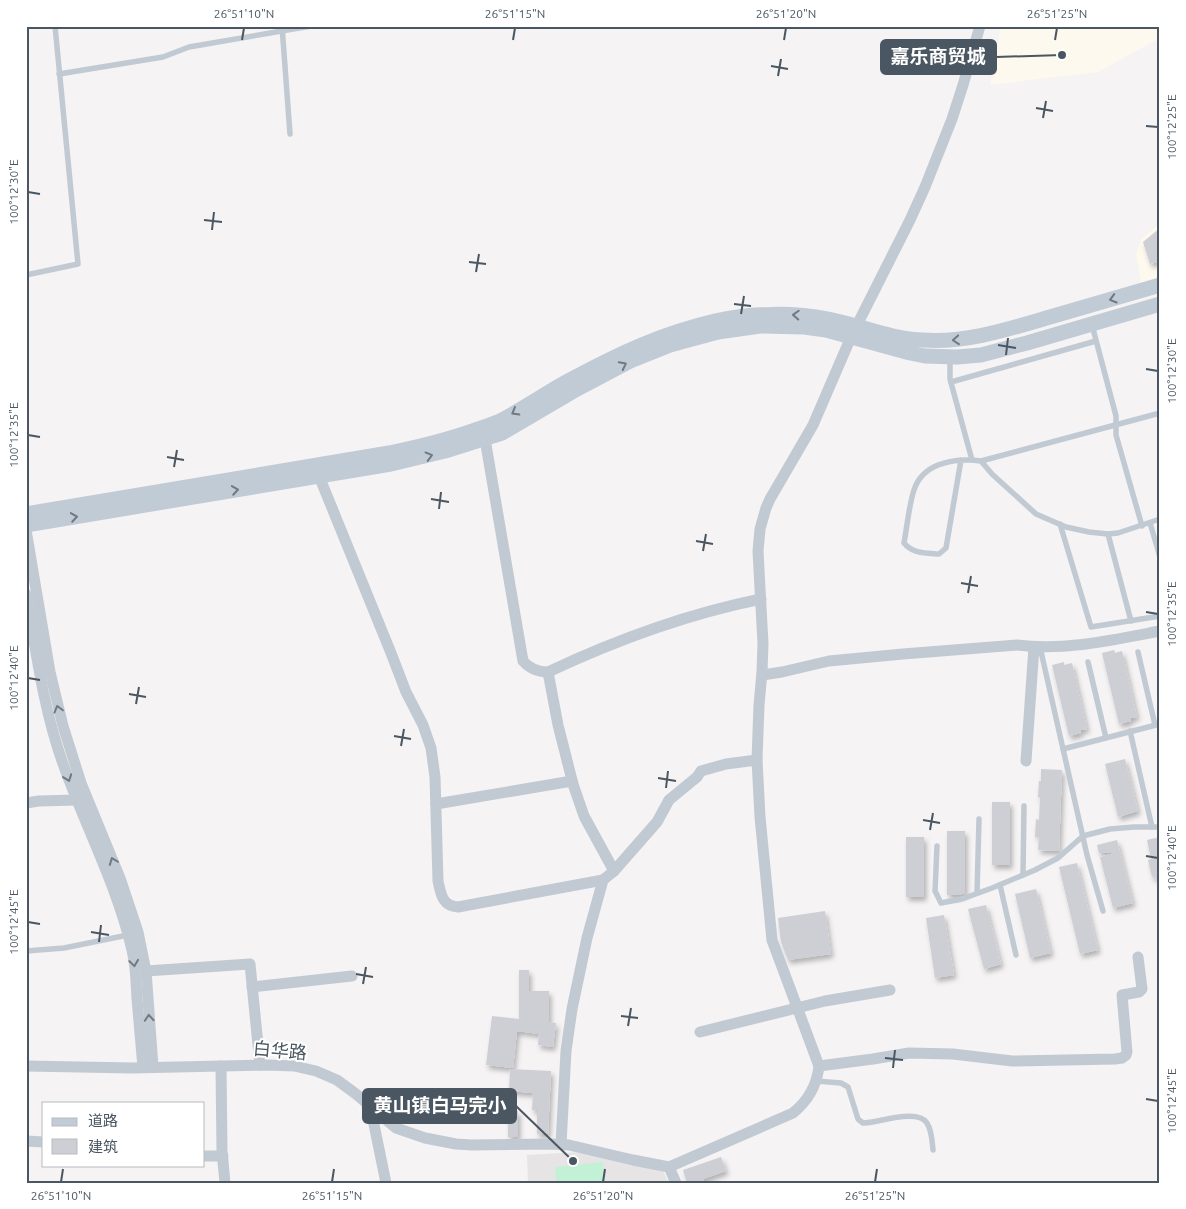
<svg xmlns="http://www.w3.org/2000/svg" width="1186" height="1209" viewBox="0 0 1186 1209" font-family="Ubuntu,'Noto Sans SC',sans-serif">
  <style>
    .commercial { fill: #fdf9ef }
    .education { fill: #e6e4e5 }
    .green { fill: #c3f1d5 }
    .building { fill: #cdcfd5; filter: url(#shadow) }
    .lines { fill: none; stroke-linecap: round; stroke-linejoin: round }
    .lane { stroke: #c1cad2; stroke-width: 5.5 }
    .street { stroke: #c1cad2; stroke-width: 11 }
    .secondary { stroke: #c1cbd6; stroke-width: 15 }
    .oneway { stroke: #6e7984 }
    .oneway2 { stroke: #6e7983 }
    .ticks { fill: none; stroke: #4a5661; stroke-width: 2 }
    .labels { text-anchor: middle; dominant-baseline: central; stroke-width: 4; stroke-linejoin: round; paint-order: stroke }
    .street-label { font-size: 18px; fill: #4a5661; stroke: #fff }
    .leader { fill: none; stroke: #4a5661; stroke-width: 2 }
    .callout-dot { fill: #4a5661; stroke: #fff; stroke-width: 2 }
    .callout { fill: #4a5661; stroke: #4a5661; stroke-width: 2 }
    .callout-label { font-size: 19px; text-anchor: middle; font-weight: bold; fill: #fff }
    .neatline { fill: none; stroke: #4a5661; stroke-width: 2 }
    .ticks-label { font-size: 12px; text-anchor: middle; fill: #4a5661 }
  </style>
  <defs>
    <filter id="shadow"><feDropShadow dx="2.5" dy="4" stdDeviation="2.5" flood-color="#0004"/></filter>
  </defs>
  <rect width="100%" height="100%" fill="#f5f3f3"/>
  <g class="commercial">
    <polygon points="1001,26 1160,26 1160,38 1098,72 990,85"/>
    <polygon points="1160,224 1160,278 1141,284 1136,255 1141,239"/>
  </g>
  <polygon class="education" points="580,1152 662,1169 669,1183 528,1183 527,1155"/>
  <polygon class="green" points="603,1162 605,1183 556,1183 555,1167"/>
  <g class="building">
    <polygon points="1160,228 1160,261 1150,264 1143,242"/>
    <polygon points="1114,650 1115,653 1122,651 1137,717 1130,718 1131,721 1119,724 1102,653"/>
    <polygon points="1064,662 1064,665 1072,663 1087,729 1080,730 1081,733 1069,736 1052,665"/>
    <polygon points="1125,759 1138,811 1118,817 1105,764"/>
    <polygon points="1041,769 1062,770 1059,851 1038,850 1039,837 1035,837 1036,819 1039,820 1040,798 1038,797 1039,781 1041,781"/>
    <rect x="992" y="802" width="18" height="63"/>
    <polygon points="947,831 965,831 965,893 958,895 947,895"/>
    <rect x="906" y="837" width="18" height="60"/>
    <polygon points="1160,837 1160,879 1156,880 1155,876 1152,877 1148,860 1151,859 1147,840"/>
    <polygon points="1117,840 1133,903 1113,908 1100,857 1115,853 1099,853 1097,845"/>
    <polygon points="1077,863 1098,950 1080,954 1059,867"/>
    <polygon points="1036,889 1051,953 1030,958 1015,894"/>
    <polygon points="986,905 1001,964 984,969 968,909"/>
    <polygon points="825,911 831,954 788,960 781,942 778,918"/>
    <polygon points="944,915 954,975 935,978 926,918"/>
    <polygon points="519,970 529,970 529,991 549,991 549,1022 556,1023 553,1047 538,1045 539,1034 517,1031 513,1068 486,1065 492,1016 519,1019"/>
    <polygon points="510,1069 551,1071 548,1134 537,1134 537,1110 532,1110 533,1093 509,1091"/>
    <rect x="508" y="1111" width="10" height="26"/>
    <polygon points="721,1157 726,1171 703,1179 705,1183 687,1183 683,1170"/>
  </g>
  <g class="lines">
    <g class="lane">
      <polyline points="282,26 290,134"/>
      <polyline points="59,74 163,57 189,47 311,26"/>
      <polyline points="26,275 78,264 55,26"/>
      <polyline points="1092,325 1116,416 1116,435 1142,526"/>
      <polyline points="950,357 950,379 972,460 981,461 1160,413"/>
      <polyline points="951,382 1096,341"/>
      <path d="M961 460 946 548 939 554C926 553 913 554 904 543 907 527 909 505 914 490 922 465 949 459 972 460"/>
      <polyline points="981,461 992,474 1036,514 1066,527 1089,532 1108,534 1118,533 1160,519"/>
      <polyline points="1150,523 1160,557"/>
      <polyline points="1060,524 1091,627 1160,616"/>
      <polyline points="1108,534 1131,621"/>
      <polyline points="1040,647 1087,855 1103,911"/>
      <polyline points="1138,652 1155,725"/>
      <polyline points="1088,662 1106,738"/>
      <polyline points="1130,731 1152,827"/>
      <polyline points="1063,749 1160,724"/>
      <polyline points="937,846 935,891 941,903 962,899 992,888 1035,870 1058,858 1083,836 1110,829 1134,827 1160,827"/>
      <polyline points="1023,875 1024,806"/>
      <polyline points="1000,885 1016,955"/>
      <polyline points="977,893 979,819"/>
      <polyline points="26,951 64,948 128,935"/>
      <path d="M816 1081 841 1083 848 1087 858 1119 863 1123C878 1123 917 1108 927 1123 932 1131 932 1141 933 1150"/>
    </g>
    <g class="street">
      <path d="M485 439 523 661C530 669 538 672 548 672 616 640 687 614 761 599"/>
      <path d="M319 476 391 653 406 692 423 725 431 748 435 777 438 881C441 894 442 906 458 907L603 880"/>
      <polyline points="26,530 50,672 63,726 81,783 120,878 138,932 146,971 153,1067"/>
      <path d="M26 594C36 650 43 707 62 761 84 824 117 885 132 950 136 966 136 983 137 999 139 1022 141 1045 143 1067"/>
      <polyline points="548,672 558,725 573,784 584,816 614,871"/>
      <path d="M762 675 782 672 829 661 903 654 1017 645C1065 651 1113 640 1160 631"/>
      <polyline points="1026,761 1034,647"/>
      <polyline points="26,803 39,801 77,800"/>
      <polyline points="436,804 572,781"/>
      <polyline points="146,971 250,964 260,1065"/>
      <polyline points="252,987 352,976"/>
      <polyline points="700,1032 825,1001 890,990"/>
      <polyline points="26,1066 132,1068 268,1065 294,1066 316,1071 337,1080 356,1094 396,1128 425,1138 456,1144 472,1145 551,1144 569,1145 633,1160 669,1167 676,1183"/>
      <polyline points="221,1066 222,1151 225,1183"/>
      <polyline points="819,1066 873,1059 909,1053 953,1054 1012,1061 1115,1059 1122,1058 1126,1055 1127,1052 1122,995 1139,992 1142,989 1138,957"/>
      <polyline points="370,1105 386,1183"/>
      <polyline points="26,1141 44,1142"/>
      <polyline points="561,1144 566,1051 572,1009 587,938 603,880 614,871 657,822 669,800 697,777 701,771 726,764 757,760"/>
      <polyline points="204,1156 223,1156"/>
      <path d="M669 1167 793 1113C809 1100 817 1085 819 1066L772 940 760 817 757 760 759 705 762 672 763 644 758 551 760 529 766 508 770 499 813 425 851 337 910 220 925 187 952 119 963 85 980 26"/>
    </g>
    <g class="secondary">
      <path d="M26 514 389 453C418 447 447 440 475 430 483 427 491 425 498 422 524 409 547 392 572 379 618 354 663 333 715 321 751 313 792 312 828 319 860 325 890 339 923 340 967 343 1009 329 1050 317 1087 306 1123 296 1160 285"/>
      <polyline points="26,525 391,464 445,451 502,433 577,389 630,361 670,345 718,332 760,326 804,327 826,330 910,353 925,356 957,357 981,355 1027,343 1160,304"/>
    </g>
  </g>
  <defs><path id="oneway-chevron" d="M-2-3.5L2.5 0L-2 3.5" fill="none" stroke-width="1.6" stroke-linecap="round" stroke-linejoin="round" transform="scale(1.25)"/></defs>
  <g class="oneway">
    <use href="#oneway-chevron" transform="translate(1113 299) rotate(164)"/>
    <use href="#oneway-chevron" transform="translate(796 315) rotate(-177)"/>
    <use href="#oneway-chevron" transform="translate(956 340) rotate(175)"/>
    <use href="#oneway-chevron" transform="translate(623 365) rotate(-27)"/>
    <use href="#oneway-chevron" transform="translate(515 412) rotate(150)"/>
    <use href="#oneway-chevron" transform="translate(429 456) rotate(-15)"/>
    <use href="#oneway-chevron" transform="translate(235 490) rotate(-9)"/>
    <use href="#oneway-chevron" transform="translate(74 517) rotate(-9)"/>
  </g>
  <g class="oneway2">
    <use href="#oneway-chevron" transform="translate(58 709) rotate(-105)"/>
    <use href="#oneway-chevron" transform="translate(68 778) rotate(70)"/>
    <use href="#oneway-chevron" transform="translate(113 861) rotate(-111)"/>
    <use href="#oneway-chevron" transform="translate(134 963) rotate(82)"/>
    <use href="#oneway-chevron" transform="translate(149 1018) rotate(-94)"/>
  </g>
  <path class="ticks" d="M242 40 244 28M513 40 515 28M784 40 786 28M1055 40 1057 28M771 66 788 69M778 76 781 59M1036 108 1053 111M1043 118 1046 101M1146 126 1158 127M28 192 40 194M204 220 222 222M212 230 214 212M469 262 486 264M476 272 479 254M734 304 751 306M741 314 744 296M998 345 1016 348M1006 355 1008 338M1146 369 1158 371M28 435 40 437M167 457 184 460M174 467 177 450M431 499 449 502M439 509 441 492M696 541 713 544M703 551 706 534M961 583 978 586M968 593 971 576M1146 612 1158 614M28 678 40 680M129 694 146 697M136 704 139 687M394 736 411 739M401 746 404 729M658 778 676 781M666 788 668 771M923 820 940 823M930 830 933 813M1146 856 1158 858M28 922 40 924M91 932 109 935M99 942 101 925M356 974 373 977M363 984 366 967M621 1016 638 1018M628 1026 631 1008M885 1058 903 1060M893 1068 895 1050M1146 1099 1158 1101M61 1182 63 1169M332 1182 334 1169M603 1182 605 1169M875 1182 877 1169"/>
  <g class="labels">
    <g class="street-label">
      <text transform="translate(280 1050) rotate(5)">白华路</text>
    </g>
  </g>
  <path class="leader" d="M1062 55L996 57M573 1161L516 1106"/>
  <g class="callout-dot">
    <circle cx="1062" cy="55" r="5"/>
    <circle cx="573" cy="1161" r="5"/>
  </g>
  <g class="callout">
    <rect x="881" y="40" width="115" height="34" rx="5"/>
    <rect x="363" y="1089" width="153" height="34" rx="5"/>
  </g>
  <g class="callout-label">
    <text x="938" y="63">嘉乐商贸城</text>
    <text x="440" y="1112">黄山镇白马完小</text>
  </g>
  <rect width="1186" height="1209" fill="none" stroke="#ffffff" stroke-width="55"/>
  <rect x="42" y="1102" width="162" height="65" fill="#ffffff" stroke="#b7bbc0"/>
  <rect x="52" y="1118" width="25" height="8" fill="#c1cbd6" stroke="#b7bbc0"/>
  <text x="88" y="1126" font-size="15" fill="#4a5661">道路</text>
  <rect x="52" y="1139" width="25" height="15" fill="#cdcfd5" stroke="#b7bbc0"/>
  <text x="88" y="1152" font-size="15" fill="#4a5661">建筑</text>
  <rect x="28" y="28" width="1130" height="1154" class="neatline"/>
  <g class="ticks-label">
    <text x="244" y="18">26°51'10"N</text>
    <text x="515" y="18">26°51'15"N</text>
    <text x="786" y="18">26°51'20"N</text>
    <text x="1057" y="18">26°51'25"N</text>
    <text transform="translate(1172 127) rotate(-90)" y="4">100°12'25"E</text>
    <text transform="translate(14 192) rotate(-90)" y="4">100°12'30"E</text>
    <text transform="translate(1172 371) rotate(-90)" y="4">100°12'30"E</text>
    <text transform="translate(14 435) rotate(-90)" y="4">100°12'35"E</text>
    <text transform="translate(1172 614) rotate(-90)" y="4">100°12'35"E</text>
    <text transform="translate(14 678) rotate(-90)" y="4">100°12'40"E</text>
    <text transform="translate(1172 858) rotate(-90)" y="4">100°12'40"E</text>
    <text transform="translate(14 922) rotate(-90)" y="4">100°12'45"E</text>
    <text transform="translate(1172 1101) rotate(-90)" y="4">100°12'45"E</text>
    <text x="61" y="1200">26°51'10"N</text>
    <text x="332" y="1200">26°51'15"N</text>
    <text x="603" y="1200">26°51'20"N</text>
    <text x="875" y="1200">26°51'25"N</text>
  </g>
</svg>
